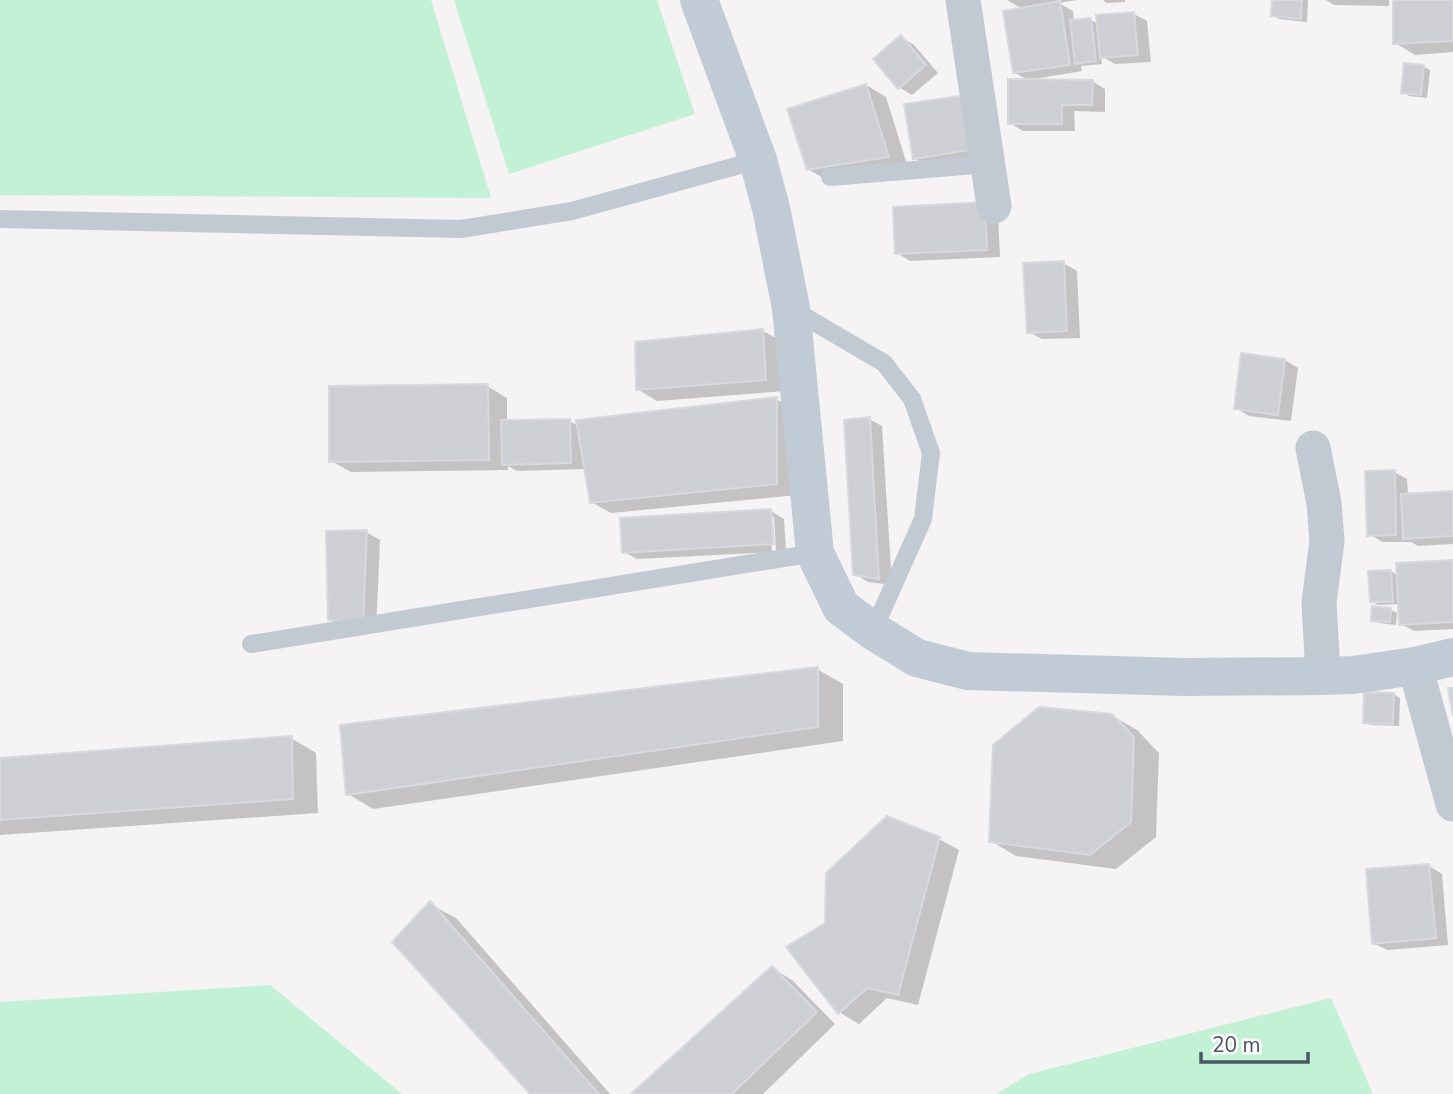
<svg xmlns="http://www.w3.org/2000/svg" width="1453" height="1094" viewBox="0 0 1453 1094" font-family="'Nunito Sans',sans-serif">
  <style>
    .green { fill: #c3f1d5 }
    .shadow { fill: #0003 }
    .building { fill: #cdcfd5; stroke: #d7d9de; stroke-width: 2 }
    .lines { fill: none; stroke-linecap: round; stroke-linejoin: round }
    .lane { stroke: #c1cad2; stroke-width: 18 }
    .street { stroke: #c1cad2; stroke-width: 35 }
    .secondary { stroke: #c1cbd6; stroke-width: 38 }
  </style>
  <rect width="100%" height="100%" fill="#f5f3f3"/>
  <g class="green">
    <polygon points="0,0 431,0 491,198 0,195"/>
    <polygon points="454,0 657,0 695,114 509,174"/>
    <polygon points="270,985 402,1094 0,1094 0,1002"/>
    <polygon points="1331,998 1373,1094 996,1094 1029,1074"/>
  </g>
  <g class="shadow">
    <polygon points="1007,0 1077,0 1059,3 1073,11 1074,22 1091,20 1098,24 1134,14 1147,21 1151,62 1115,64 1101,56 1102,64 1081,66 1082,71 1034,79 1035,81 1092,81 1105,89 1105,112 1074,111 1075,131 1023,131 1010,123 1029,81 1014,72 1023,9"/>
    <polygon points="1103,0 1125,0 1125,2 1107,3"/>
    <polygon points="1274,0 1308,0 1307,22 1279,19 1272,15"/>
    <polygon points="1326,0 1389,0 1389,6 1334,5"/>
    <polygon points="1395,0 1453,0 1453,52 1415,55 1395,43"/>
    <polygon points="901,37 914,45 938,73 912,95 899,87"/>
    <polygon points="1406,64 1424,67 1430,70 1427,98 1409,96 1403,92"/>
    <polygon points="866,85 886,97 908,168 828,181 808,169"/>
    <polygon points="906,106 982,157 928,166 914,158"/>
    <polygon points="998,212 1000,257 910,261 897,253"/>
    <polygon points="1063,263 1077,271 1080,338 1042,339 1029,332"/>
    <polygon points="763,331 783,342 786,391 657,401 637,389"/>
    <polygon points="1285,360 1298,368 1291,421 1249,416 1236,408"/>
    <polygon points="487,386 507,398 507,422 569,421 579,426 776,399 796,410 797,495 611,513 591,502 586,469 517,471 508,466 508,470 351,472 331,461"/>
    <polygon points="869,419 882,426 892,585 868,582 855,574"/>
    <polygon points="1394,472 1407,479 1408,495 1453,493 1453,544 1418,546 1411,542 1382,542 1369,534"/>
    <polygon points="771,511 784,519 786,551 776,551 774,517 770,517 772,552 637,559 624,552"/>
    <polygon points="366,532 380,540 376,631 343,627 330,619"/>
    <polygon points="1453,562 1453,629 1414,631 1401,624 1400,604 1378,605 1371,601 1391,571 1398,576"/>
    <polygon points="1374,608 1391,610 1397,613 1396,625 1379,623 1373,620"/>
    <polygon points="817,669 843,684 843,741 373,809 348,794"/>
    <polygon points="1394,694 1400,698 1399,726 1371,725 1365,722"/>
    <polygon points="1111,715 1137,730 1159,753 1156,837 1116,869 1016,856 991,841"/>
    <polygon points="291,738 316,753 318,813 0,835 0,759"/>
    <polygon points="939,839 959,850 918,1005 887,998 859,1024 839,1012 827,924"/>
    <polygon points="1429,866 1442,874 1448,945 1387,950 1373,943"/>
    <polygon points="430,904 456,918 610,1094 532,1094"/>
    <polygon points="772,968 792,980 835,1024 763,1094 633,1094"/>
  </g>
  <g class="building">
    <polygon points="1272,0 1302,0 1301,19 1271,16"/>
    <polygon points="1393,0 1453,0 1453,41 1393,44"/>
    <polygon points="1060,1 1070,65 1013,73 1003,11"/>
    <polygon points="1134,12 1138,55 1100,58 1096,15"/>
    <polygon points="1091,18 1096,61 1075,64 1070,20"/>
    <polygon points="901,35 926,65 898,89 873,59"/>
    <polygon points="1404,63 1424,65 1421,95 1401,93"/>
    <polygon points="1008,79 1093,80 1092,105 1062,105 1062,124 1008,124"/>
    <polygon points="866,84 889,157 807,170 787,109"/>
    <polygon points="961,96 970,150 913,159 904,104"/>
    <polygon points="985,202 987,250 895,254 893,207"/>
    <polygon points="1064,261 1067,331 1027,333 1023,263"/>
    <polygon points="763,329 766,380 636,390 635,342"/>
    <polygon points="1241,353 1285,359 1278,415 1234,409"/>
    <polygon points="488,384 489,460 329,462 329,386"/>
    <polygon points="777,397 777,484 590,503 576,420"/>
    <polygon points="870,417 879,579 853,575 844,420"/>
    <polygon points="570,419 571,463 502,465 501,420"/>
    <polygon points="1395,470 1396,535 1367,536 1365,471"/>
    <polygon points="1453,491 1453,536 1403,539 1401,494"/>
    <polygon points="771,509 774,544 622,553 620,518"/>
    <polygon points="367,530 363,625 328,620 326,531"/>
    <polygon points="1453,560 1453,622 1399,625 1396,563"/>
    <polygon points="1391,570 1393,602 1370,602 1368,571"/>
    <polygon points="1372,606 1391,608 1390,622 1371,621"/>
    <polygon points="818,667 818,727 346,795 340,725"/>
    <polygon points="1448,688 1453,688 1453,716"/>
    <polygon points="1364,692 1394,693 1393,724 1363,723"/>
    <polygon points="1039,707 1112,714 1134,737 1131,822 1090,855 989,842 993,745"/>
    <polygon points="292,736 293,799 0,820 0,758"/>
    <polygon points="887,816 940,837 898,995 867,988 838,1014 786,947 825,923 826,873"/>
    <polygon points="1429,864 1436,938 1372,944 1366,869"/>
    <polygon points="430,901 599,1094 530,1094 392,942"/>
    <polygon points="772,966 817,1012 732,1094 631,1094"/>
  </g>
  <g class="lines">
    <g class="lane">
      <polyline points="830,177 988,164"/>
      <polyline points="0,219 461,229 572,211 758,160"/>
      <polyline points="792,309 884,363 912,399 931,453 923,519 873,631"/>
      <polyline points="251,644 815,553"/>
    </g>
    <g class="street">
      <polyline points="963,0 994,206"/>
      <polyline points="1313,448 1324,503 1327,541 1319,602 1323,676"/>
      <polyline points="1415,666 1453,804"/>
    </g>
    <polyline class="secondary" points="699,0 758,160 771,208 791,308 815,553 841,607 873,631 917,658 968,671 1185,677 1323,676 1353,675 1415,666 1453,657"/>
  </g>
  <path d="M1201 1052v10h107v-10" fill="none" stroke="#4a5661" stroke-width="3.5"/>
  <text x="1212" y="1052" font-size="21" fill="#4a5661" stroke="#ffffff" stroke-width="5" paint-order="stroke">20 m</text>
</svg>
